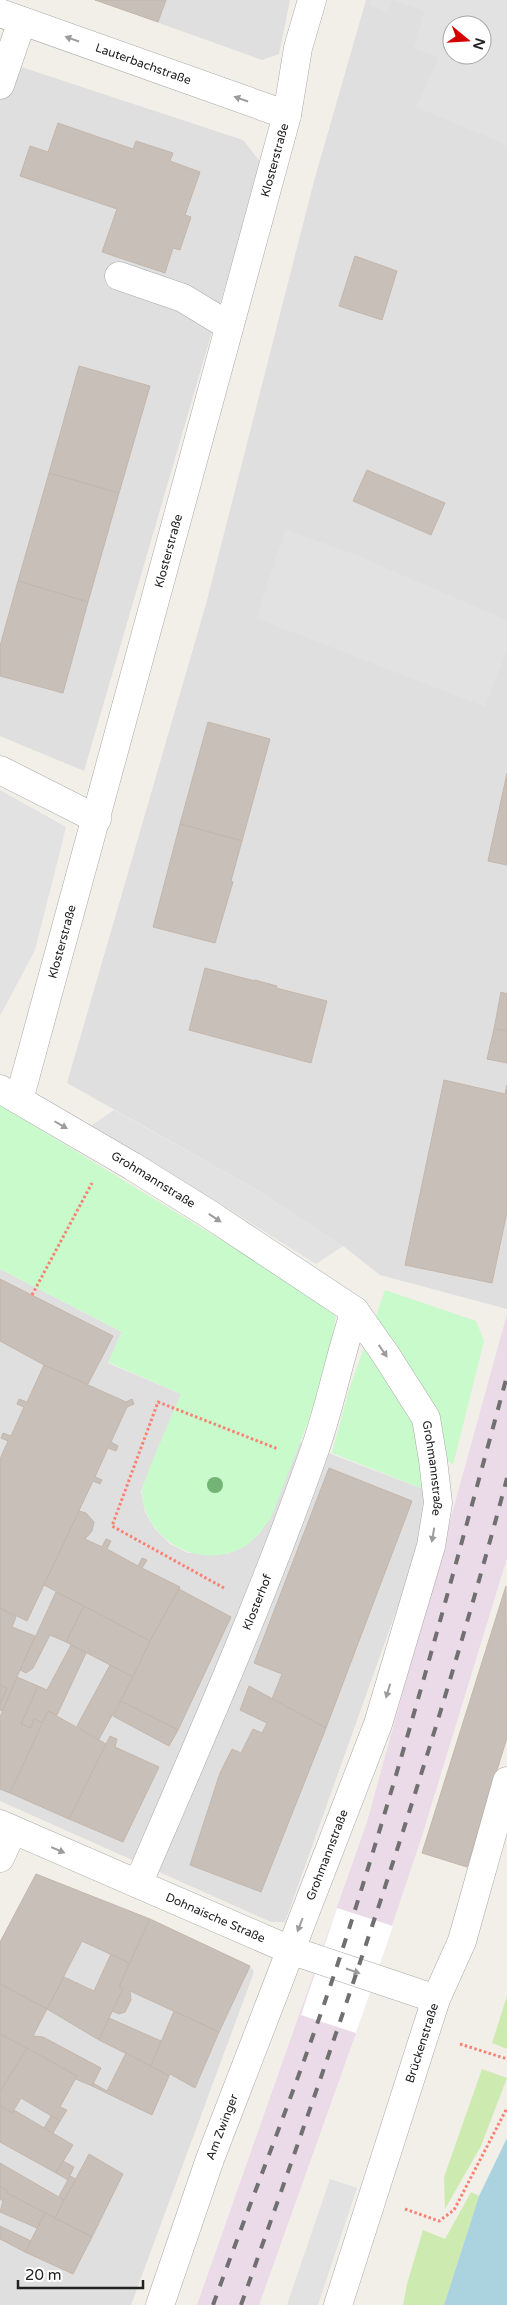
<svg xmlns="http://www.w3.org/2000/svg" width="507" height="2305" viewBox="0 0 507 2305" font-family="'Varela Round',sans-serif">
  <style>
    .residential { fill: #e0dfdf; fill-rule: evenodd }
    .industrial { fill: #ebdbe8 }
    .grass { fill: #cdebb0 }
    .park { fill: #c8facc }
    .parking { fill: #e2e2e2; fill-rule: evenodd }
    .water { fill: #aad3df }
    .pier { fill: #fff }
    .building { fill: #c7bfb8; stroke: #c4b6ab }
    .lines { fill: none; stroke-linecap: round; stroke-linejoin: round }
    .minor-casing { stroke: #a9a9a9; stroke-width: 29 }
    .path { stroke: #fa8072; stroke-width: 3; stroke-dasharray: 2.5 2.5; stroke-linecap: butt }
    .minor { stroke: #fff; stroke-width: 28 }
    .rail { stroke: #707070; stroke-width: 4; stroke-dasharray: 10 10; stroke-linecap: butt }
    .tree { fill: #74b475 }
    .oneway { fill: #9c9c9c }
    .labels { text-anchor: middle; dominant-baseline: central; stroke-width: 4; stroke-linejoin: round; paint-order: stroke }
    .street-label { font-size: 12px; fill: #222; stroke: #fff }
  </style>
  <rect width="100%" height="100%" fill="#f2efe9"/>
  <g class="residential">
    <polygon points="95,0 290,0 279,54 262,60"/>
    <path d="M366 0H507V1309L380 1275 343 1246 252 1187 67 1083 206 604 314 181ZM452 25H482V55H452Z"/>
    <polygon points="0,60 243,140 261,163 84,771 0,736"/>
    <polygon points="0,1269 122,1332 108,1363 181,1394 141,1491 145,1512 155,1529 170,1544 188,1553 227,1554 245,1546 259,1534 270,1518 299,1442 426,1490 416,1555 285,1922 271,1922 0,1801"/>
    <polygon points="36,1874 150,1919 250,1966 254,1972 131,2305 0,2305 0,1942"/>
  </g>
  <polygon class="industrial" points="507,1314 507,1558 422,1836 356,2033 259,2305 197,2305 367,1822"/>
  <g class="grass">
    <polygon points="507,1996 507,2049 492,2043"/>
    <polygon points="482,2069 507,2078 481,2146 445,2209 444,2177"/>
    <polygon points="471,2192 479,2196 444,2305 403,2305 407,2284 423,2230 445,2239"/>
  </g>
  <g class="park">
    <path d="M0 1105 298 1287 336 1314C327 1385 296 1451 271 1518 263 1528 256 1539 245 1546 203 1572 146 1542 142 1494 141 1484 175 1409 181 1394L108 1362 122 1332 0 1269Z"/>
    <polygon points="385,1290 476,1321 484,1341 453,1465 445,1458 374,1322"/>
    <polygon points="364,1348 413,1422 425,1473 426,1490 332,1453 349,1390"/>
  </g>
  <g class="parking">
    <polygon points="371,0 392,0 388,12 369,5"/>
    <path d="M392 0H507V145L416 107 439 57 413 49 425 11ZM452 25H482V55H452Z"/>
    <polygon points="285,530 349,552 507,620 507,650 485,707 256,618"/>
    <polygon points="0,790 66,827 35,950 0,1016"/>
    <polygon points="114,1110 252,1187 343,1246 316,1264 227,1208 89,1127"/>
    <polygon points="330,2179 357,2188 318,2305 287,2305"/>
  </g>
  <polygon class="water" points="507,2138 507,2305 444,2305 479,2196"/>
  <polygon class="pier" points="337,1908 393,1926 356,2033 301,2015"/>
  <g class="building">
    <polygon points="95,0 166,0 158,22"/>
    <polygon points="58,123 133,149 136,141 173,153 170,161 200,172 185,215 191,217 180,250 173,248 165,273 102,252 117,209 20,176 30,146 48,152"/>
    <polygon points="355,256 397,271 382,320 339,306"/>
    <polygon points="79,366 150,386 119,493 49,473"/>
    <polygon points="367,470 445,503 431,535 353,501"/>
    <polygon points="49,473 119,493 88,602 18,581"/>
    <polygon points="18,581 88,602 63,693 0,676 0,646"/>
    <polygon points="208,722 270,739 242,841 180,824"/>
    <polygon points="507,773 507,865 488,861"/>
    <polygon points="180,824 242,841 231,881 233,882 215,943 153,927"/>
    <polygon points="205,968 255,981 255,980 277,986 276,988 327,1001 311,1063 189,1030"/>
    <polygon points="501,992 507,994 507,1031 494,1029"/>
    <polygon points="494,1029 507,1031 507,1063 487,1059"/>
    <polygon points="444,1080 505,1094 507,1085 507,1212 492,1283 405,1265"/>
    <polygon points="0,1279 113,1336 88,1384 44,1365 0,1341"/>
    <polygon points="44,1365 126,1402 132,1399 134,1404 127,1407 111,1442 118,1446 116,1451 108,1448 95,1477 102,1480 100,1484 93,1481 27,1621 0,1608 0,1459 8,1441 1,1438 3,1433 11,1436 24,1407 17,1404 19,1399 27,1402"/>
    <polygon points="329,1468 412,1501 326,1728 272,1699 282,1674 254,1663"/>
    <polygon points="79,1511 86,1513 94,1522 92,1531 85,1539 102,1547 106,1539 111,1541 107,1549 138,1566 142,1558 147,1560 142,1568 180,1587 150,1641 44,1585"/>
    <polygon points="506,1586 507,1738 467,1867 422,1853"/>
    <polygon points="179,1589 231,1617 178,1730 121,1701 150,1641"/>
    <polygon points="56,1592 84,1606 66,1642 50,1635 33,1668 26,1673 20,1670"/>
    <polygon points="84,1606 150,1641 133,1677 66,1642"/>
    <polygon points="0,1608 16,1617 12,1627 35,1636 2,1711 0,1710 0,1704 7,1688 0,1685"/>
    <polygon points="71,1645 86,1653 57,1715 48,1711 43,1723 34,1719 31,1728 21,1724 38,1686 47,1690"/>
    <polygon points="110,1665 133,1677 98,1741 77,1726"/>
    <polygon points="17,1677 38,1686 21,1724 31,1728 34,1719 43,1723 10,1793 0,1789 0,1717"/>
    <polygon points="0,1685 7,1688 0,1704"/>
    <polygon points="249,1686 326,1728 261,1892 190,1865 220,1773 232,1749 241,1753 253,1729 262,1733 267,1723 240,1710"/>
    <polygon points="121,1701 178,1730 169,1746 113,1716"/>
    <polygon points="48,1711 106,1744 69,1819 10,1793"/>
    <polygon points="110,1736 117,1739 115,1747 159,1767 123,1842 69,1819"/>
    <polygon points="36,1874 150,1919 129,1963 82,1941 47,2009 0,1984 0,1942"/>
    <polygon points="150,1919 250,1966 219,2032 130,1991 131,2000 125,2012 119,2014 112,2011 123,1988 119,1987"/>
    <polygon points="111,1954 129,1963 119,1987 123,1988 99,2040 47,2009 64,1977 94,1991"/>
    <polygon points="0,1984 47,2009 33,2036 43,2037 101,2068 92,2086 76,2079 77,2076 0,2034"/>
    <polygon points="174,2011 219,2032 195,2088 170,2074 169,2076 151,2066"/>
    <polygon points="109,2018 161,2041 151,2066 99,2040"/>
    <polygon points="0,2034 27,2048 0,2092"/>
    <polygon points="27,2048 77,2076 60,2107 67,2110 60,2121 21,2098 12,2113 0,2106 0,2092"/>
    <polygon points="126,2053 169,2076 152,2115 92,2086 93,2083 107,2091"/>
    <polygon points="0,2106 12,2113 14,2110 73,2145 56,2173 0,2142"/>
    <polygon points="51,2116 60,2121 53,2133 44,2128"/>
    <polygon points="89,2154 123,2174 92,2237 55,2218"/>
    <polygon points="63,2161 74,2167 68,2180 56,2173"/>
    <polygon points="0,2163 64,2200 55,2218 7,2193 8,2191 0,2186"/>
    <polygon points="70,2176 76,2179 64,2200 59,2196"/>
    <polygon points="0,2186 8,2191 7,2193 45,2213 37,2228 0,2212 3,2201 0,2199"/>
    <polygon points="45,2213 92,2237 73,2274 25,2252"/>
    <polygon points="0,2226 31,2241 25,2252 0,2239"/>
  </g>
  <g class="lines">
    <defs>
      <g id="minor">
        <path id="s1" d="M0 13 287 115"/>
        <polyline points="0,85 22,21"/>
        <polyline points="119,276 183,298 229,326"/>
        <polyline points="0,770 97,819"/>
        <path id="s2" d="M0 1089 132 1166 209 1214 355 1311 386 1355 426 1418 433 1460 438 1503 431 1546 378 1724 210 2159 160 2305"/>
        <path id="s3" d="M19 1100 287 115 298 48 312 0"/>
        <path id="s4" d="M0 1824 290 1950 436 1999"/>
        <polyline points="0,1858 13,1830"/>
        <path id="s5" d="M138 1884C200 1740 263 1597 315 1449 331 1404 339 1357 355 1311"/>
        <path id="s6" d="M338 2305 436 1999 462 1941 507 1781"/>
      </g>
    </defs>
    <use href="#minor" class="minor-casing"/>
    <g class="path">
      <polyline points="32,1295 92,1183"/>
      <polyline points="224,1588 112,1526 158,1402 278,1449"/>
      <polyline points="460,2044 507,2059"/>
      <polyline points="405,2209 439,2221 454,2210 507,2108"/>
    </g>
    <use href="#minor" class="minor"/>
    <g class="rail">
      <path d="M213 2305C260 2175 313 2046 354 1913 410 1736 458 1556 507 1376"/>
      <path d="M241 2305C338 2032 433 1758 507 1478"/>
    </g>
  </g>
  <circle class="tree" cx="215" cy="1485" r="8"/>
  <defs><path id="oneway-solid" d="M-6-.8H1V-3.2L6.5 0L1 3.2V.8H-6Z" transform="scale(1.25)"/></defs>
  <g class="oneway">
    <use href="#oneway-solid" transform="translate(72 39) rotate(-161)"/>
    <use href="#oneway-solid" transform="translate(241 99) rotate(-161)"/>
    <use href="#oneway-solid" transform="translate(61 1125) rotate(30)"/>
    <use href="#oneway-solid" transform="translate(215 1218) rotate(34)"/>
    <use href="#oneway-solid" transform="translate(383 1351) rotate(55)"/>
    <use href="#oneway-solid" transform="translate(433 1535) rotate(100)"/>
    <use href="#oneway-solid" transform="translate(388 1691) rotate(107)"/>
    <use href="#oneway-solid" transform="translate(58 1850) rotate(23)"/>
    <use href="#oneway-solid" transform="translate(300 1925) rotate(111)"/>
    <use href="#oneway-solid" transform="translate(353 1971) rotate(19)"/>
  </g>
  <g class="labels">
    <g class="street-label">
      <text stroke="none"><textPath href="#s1" startOffset="152">Lauterbachstraße</textPath></text>
      <text stroke="none"><textPath href="#s3" startOffset="974">Klosterstraße</textPath></text>
      <text stroke="none"><textPath href="#s3" startOffset="569">Klosterstraße</textPath></text>
      <text stroke="none"><textPath href="#s3" startOffset="164">Klosterstraße</textPath></text>
      <text stroke="none"><textPath href="#s2" startOffset="178">Grohmannstraße</textPath></text>
      <text stroke="none"><textPath href="#s2" startOffset="598">Grohmannstraße</textPath></text>
      <text stroke="none"><textPath href="#s5" startOffset="306">Klosterhof</textPath></text>
      <text transform="translate(327 1855) rotate(-69)">Grohmannstraße</text>
      <text stroke="none"><textPath href="#s4" startOffset="235">Dohnaische Straße</textPath></text>
      <text stroke="none"><textPath href="#s6" startOffset="275">Brückenstraße</textPath></text>
      <text transform="translate(222 2127) rotate(-69)">Am Zwinger</text>
    </g>
  </g>
  <g transform="translate(467 40) rotate(108)"><circle r="24" fill="#ffffff" stroke="#a7a7a7"/>
  <path d="M0-4L9 19L0 12L-9 19Z" fill="#d40000"/>
  <text y="-8" font-size="14" font-weight="bold" text-anchor="middle" fill="#222222">N</text>
  </g>
  <path d="M18 2280v8h125v-8" fill="none" stroke="#222222" stroke-width="2.5"/>
  <text x="25" y="2280" font-size="15" fill="#222222" stroke="#ffffff" stroke-width="4" paint-order="stroke">20 m</text>
</svg>
